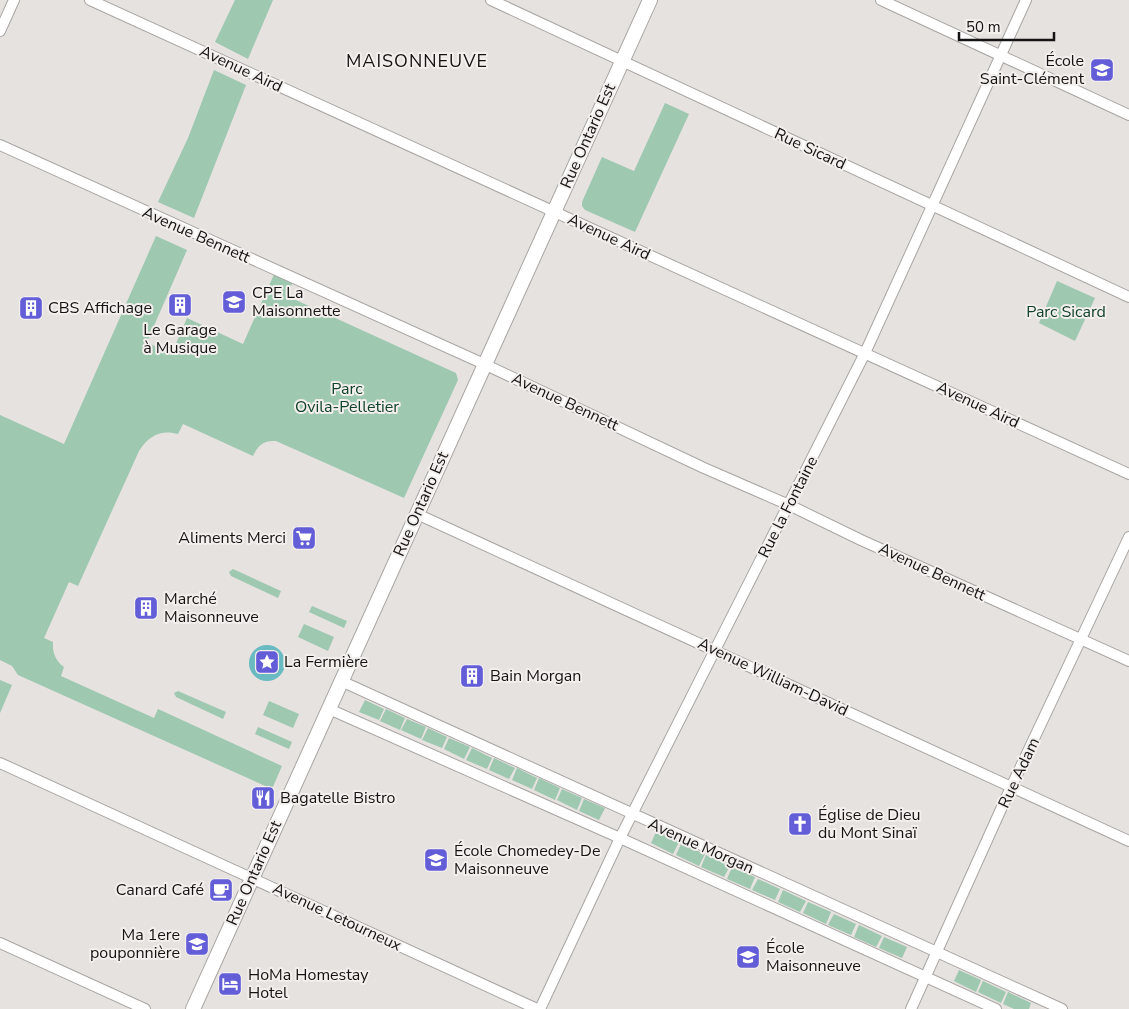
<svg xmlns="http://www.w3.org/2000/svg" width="1129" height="1009" viewBox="0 0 1129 1009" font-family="'Nunito Sans',sans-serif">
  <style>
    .green { fill: #9ec8af }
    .water { fill: #6abbc1 }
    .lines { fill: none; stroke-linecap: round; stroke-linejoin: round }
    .minor-casing { stroke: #a9a5a3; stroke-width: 12 }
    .secondary-casing { stroke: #a9a5a3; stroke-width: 16 }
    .minor { stroke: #fff; stroke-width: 10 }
    .secondary { stroke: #fff; stroke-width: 14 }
    .labels { text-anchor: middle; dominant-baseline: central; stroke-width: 4; stroke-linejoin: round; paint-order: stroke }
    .poi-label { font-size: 16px; fill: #151313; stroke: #f3efed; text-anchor: start }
    .street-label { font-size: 16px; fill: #151313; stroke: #f3efed }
    .park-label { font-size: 16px; fill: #10412a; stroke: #f3efed }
    .neighbourhood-label { font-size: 18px; letter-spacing: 1px; fill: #151313; stroke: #f3efed }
  </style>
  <rect width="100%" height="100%" fill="#e6e2e0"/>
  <g class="green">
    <polygon points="235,0 273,0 248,59 215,42"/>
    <polygon points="214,70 246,85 194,218 158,202 188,138"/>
    <polygon points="665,103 689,114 635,232 585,210 582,206 582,202 602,157 634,171"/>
    <path d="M156 236 187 250 147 342 171 355 187 318 243 344 276 270 294 279 287 296 456 373 458 380 404 498 276 441C264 440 258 445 253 456L183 424 178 434C161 429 148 436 139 451L78 586 69 582 44 638 53 642C52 653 56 661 64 667L61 676 154 718 158 709 282 766 272 789 18 675 12 666 0 660V415L64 444Z"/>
    <polygon points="1057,281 1095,298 1075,341 1039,323"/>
    <polygon points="233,569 281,591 278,598 231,576 229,572"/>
    <polygon points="312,606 347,621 344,628 309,612"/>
    <polygon points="304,624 334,637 328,651 298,637"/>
    <polygon points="0,680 12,685 0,713"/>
    <polygon points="178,691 226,712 223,719 176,697 174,693"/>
    <polygon points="365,700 384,709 379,720 359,712"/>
    <polygon points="269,701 299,714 293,728 263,715"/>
    <polygon points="386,709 405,718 400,730 380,721"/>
    <polygon points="407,719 426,727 421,739 401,730"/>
    <polygon points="258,727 292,742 289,749 255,734"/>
    <polygon points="428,728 447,737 442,748 422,740"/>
    <polygon points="449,738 470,747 464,759 444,749"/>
    <polygon points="472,748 492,758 487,769 466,760"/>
    <polygon points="494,758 515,768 509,779 489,770"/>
    <polygon points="517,768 537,778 532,789 512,780"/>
    <polygon points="539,778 560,788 555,800 534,790"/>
    <polygon points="562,789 582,798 577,810 557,800"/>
    <polygon points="584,799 605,808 599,820 579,811"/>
    <polygon points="656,832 679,842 673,854 651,843"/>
    <polygon points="681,844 705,854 699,866 676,855"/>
    <polygon points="706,855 730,866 724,877 701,867"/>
    <polygon points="732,867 755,877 750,889 727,879"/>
    <polygon points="758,879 780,889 775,900 752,890"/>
    <polygon points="783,890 806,901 800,912 778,902"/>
    <polygon points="808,902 831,912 826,924 803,913"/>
    <polygon points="834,914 856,924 851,935 828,925"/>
    <polygon points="859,925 882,936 876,947 854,937"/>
    <polygon points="884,937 907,947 902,958 879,948"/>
    <polygon points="959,970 981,980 976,992 954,981"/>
    <polygon points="983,981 1006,992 1001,1003 978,992"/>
    <polygon points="1008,992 1031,1003 1029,1009 1014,1009 1003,1004"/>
  </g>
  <circle class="water" cx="267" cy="663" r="18"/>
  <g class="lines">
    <defs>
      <g id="minor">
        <polyline points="90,0 1129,474"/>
        <polyline points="491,0 1129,297"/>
        <polyline points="881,0 1129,115"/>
        <polyline points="0,31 14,0"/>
        <polyline points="0,145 484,364 704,468 789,505 861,540 1129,661"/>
        <polyline points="417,514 1129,841"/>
        <polyline points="341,681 1062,1009"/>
        <polyline points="329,709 620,838 996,1009"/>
        <polyline points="0,763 537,1009"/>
        <polyline points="0,943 145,1009"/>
        <polyline points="540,1009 620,838 865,353 1026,0"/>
        <polyline points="911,1009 1006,798 1129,537"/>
      </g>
      <polyline id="secondary" points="193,1009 650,0"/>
    </defs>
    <use href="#minor" class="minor-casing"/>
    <use href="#secondary" class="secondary-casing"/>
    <use href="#minor" class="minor"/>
    <use href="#secondary" class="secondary"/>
  </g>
  <defs>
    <symbol id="school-square" viewBox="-11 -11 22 22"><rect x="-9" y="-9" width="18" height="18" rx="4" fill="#635ed7" stroke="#f3efed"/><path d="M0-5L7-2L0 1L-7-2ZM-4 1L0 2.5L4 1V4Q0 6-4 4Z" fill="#fff"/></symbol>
    <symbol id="building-square" viewBox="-11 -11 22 22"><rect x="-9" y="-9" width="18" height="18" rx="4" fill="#635ed7" stroke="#f3efed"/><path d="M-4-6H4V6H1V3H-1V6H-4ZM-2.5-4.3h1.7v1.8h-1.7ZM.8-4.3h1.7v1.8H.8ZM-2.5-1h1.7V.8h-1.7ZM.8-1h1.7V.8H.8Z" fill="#fff"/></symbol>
    <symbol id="supermarket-square" viewBox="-11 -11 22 22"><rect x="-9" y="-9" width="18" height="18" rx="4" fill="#635ed7" stroke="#f3efed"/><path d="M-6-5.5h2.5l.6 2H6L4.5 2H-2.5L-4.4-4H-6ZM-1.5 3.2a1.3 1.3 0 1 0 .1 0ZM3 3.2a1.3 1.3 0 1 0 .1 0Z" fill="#fff"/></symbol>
    <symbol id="sight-square" viewBox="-11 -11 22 22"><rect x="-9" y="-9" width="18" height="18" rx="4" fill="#635ed7" stroke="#f3efed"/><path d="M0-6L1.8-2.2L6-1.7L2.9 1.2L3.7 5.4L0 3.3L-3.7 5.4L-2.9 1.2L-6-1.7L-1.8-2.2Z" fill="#fff"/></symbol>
    <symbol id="restaurant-square" viewBox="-11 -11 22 22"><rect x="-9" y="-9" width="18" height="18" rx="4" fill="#635ed7" stroke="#f3efed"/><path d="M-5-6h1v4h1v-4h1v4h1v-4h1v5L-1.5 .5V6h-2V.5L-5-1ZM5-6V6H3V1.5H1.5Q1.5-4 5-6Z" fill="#fff"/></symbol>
    <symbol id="church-square" viewBox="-11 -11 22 22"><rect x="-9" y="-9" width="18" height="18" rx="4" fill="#635ed7" stroke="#f3efed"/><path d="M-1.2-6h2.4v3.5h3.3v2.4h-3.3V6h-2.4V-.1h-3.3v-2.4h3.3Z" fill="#fff"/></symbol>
    <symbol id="cafe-square" viewBox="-11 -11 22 22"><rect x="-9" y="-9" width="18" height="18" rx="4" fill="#635ed7" stroke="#f3efed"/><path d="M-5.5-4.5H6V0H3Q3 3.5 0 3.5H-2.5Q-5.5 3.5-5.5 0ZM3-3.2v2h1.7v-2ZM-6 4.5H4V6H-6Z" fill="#fff"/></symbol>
    <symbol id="hotel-square" viewBox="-11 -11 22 22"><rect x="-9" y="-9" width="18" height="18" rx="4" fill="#635ed7" stroke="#f3efed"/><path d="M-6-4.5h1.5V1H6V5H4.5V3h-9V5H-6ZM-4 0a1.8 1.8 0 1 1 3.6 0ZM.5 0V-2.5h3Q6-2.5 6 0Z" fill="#fff"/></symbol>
  </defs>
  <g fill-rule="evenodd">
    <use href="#school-square" x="1088" y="56" width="28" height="28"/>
    <use href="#school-square" x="220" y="288" width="28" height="28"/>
    <use href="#building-square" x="166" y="291" width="28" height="28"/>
    <use href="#building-square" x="17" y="294" width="28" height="28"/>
    <use href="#supermarket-square" x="290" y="524" width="28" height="28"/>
    <use href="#building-square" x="132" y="594" width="28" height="28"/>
    <use href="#sight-square" x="253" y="648" width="28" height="28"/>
    <use href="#building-square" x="458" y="662" width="28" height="28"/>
    <use href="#restaurant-square" x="249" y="784" width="28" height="28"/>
    <use href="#church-square" x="786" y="810" width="28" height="28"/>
    <use href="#school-square" x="422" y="846" width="28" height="28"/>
    <use href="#cafe-square" x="207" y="876" width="28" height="28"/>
    <use href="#school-square" x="183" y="930" width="28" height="28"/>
    <use href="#school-square" x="734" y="943" width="28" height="28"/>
    <use href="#hotel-square" x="216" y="970" width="28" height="28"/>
  </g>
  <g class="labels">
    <g class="poi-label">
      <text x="1084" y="61" text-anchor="end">École<tspan x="1084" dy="18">Saint-Clément</tspan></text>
      <text x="252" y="293">CPE La<tspan x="252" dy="18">Maisonnette</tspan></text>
      <text x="48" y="308">CBS Affichage</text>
      <text x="180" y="330" text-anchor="middle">Le Garage<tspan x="180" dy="18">à Musique</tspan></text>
      <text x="286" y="538" text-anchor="end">Aliments Merci</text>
      <text x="164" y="599">Marché<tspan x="164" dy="18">Maisonneuve</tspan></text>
      <text x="284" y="662">La Fermière</text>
      <text x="490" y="676">Bain Morgan</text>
      <text x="280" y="798">Bagatelle Bistro</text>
      <text x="818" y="815">Église de Dieu<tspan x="818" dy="18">du Mont Sinaï</tspan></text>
      <text x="454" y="851">École Chomedey-De<tspan x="454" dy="18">Maisonneuve</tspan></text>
      <text x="204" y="890" text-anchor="end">Canard Café</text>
      <text x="180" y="935" text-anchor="end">Ma 1ere<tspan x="180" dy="18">pouponnière</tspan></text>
      <text x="766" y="948">École<tspan x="766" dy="18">Maisonneuve</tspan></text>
      <text x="248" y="975">HoMa Homestay<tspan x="248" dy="18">Hotel</tspan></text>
    </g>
    <g class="street-label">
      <text transform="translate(241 69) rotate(25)">Avenue Aird</text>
      <text transform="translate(588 136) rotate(-66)">Rue Ontario Est</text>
      <text transform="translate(810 149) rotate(25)">Rue Sicard</text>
      <text transform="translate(196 235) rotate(24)">Avenue Bennett</text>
      <text transform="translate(609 237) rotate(25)">Avenue Aird</text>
      <text transform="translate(565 402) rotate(25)">Avenue Bennett</text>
      <text transform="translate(978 405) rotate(25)">Avenue Aird</text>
      <text transform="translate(421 504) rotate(-66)">Rue Ontario Est</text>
      <text transform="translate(788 507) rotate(-63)">Rue la Fontaine</text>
      <text transform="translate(932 572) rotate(25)">Avenue Bennett</text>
      <text transform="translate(773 677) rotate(25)">Avenue William-David</text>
      <text transform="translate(1019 773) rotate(-65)">Rue Adam</text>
      <text transform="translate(701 846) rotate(24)">Avenue Morgan</text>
      <text transform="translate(254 873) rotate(-66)">Rue Ontario Est</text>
      <text transform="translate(337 917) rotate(25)">Avenue Letourneux</text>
    </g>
    <g class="park-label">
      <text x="1066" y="312">Parc Sicard</text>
      <text x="347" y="389">Parc<tspan x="347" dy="18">Ovila-Pelletier</tspan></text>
    </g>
    <g class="neighbourhood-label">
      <text x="417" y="61">MAISONNEUVE</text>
    </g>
  </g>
  <path d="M959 32v8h95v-8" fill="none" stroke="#151313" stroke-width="2.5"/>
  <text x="966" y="32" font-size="15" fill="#151313" stroke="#f3efed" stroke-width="4" paint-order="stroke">50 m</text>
</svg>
